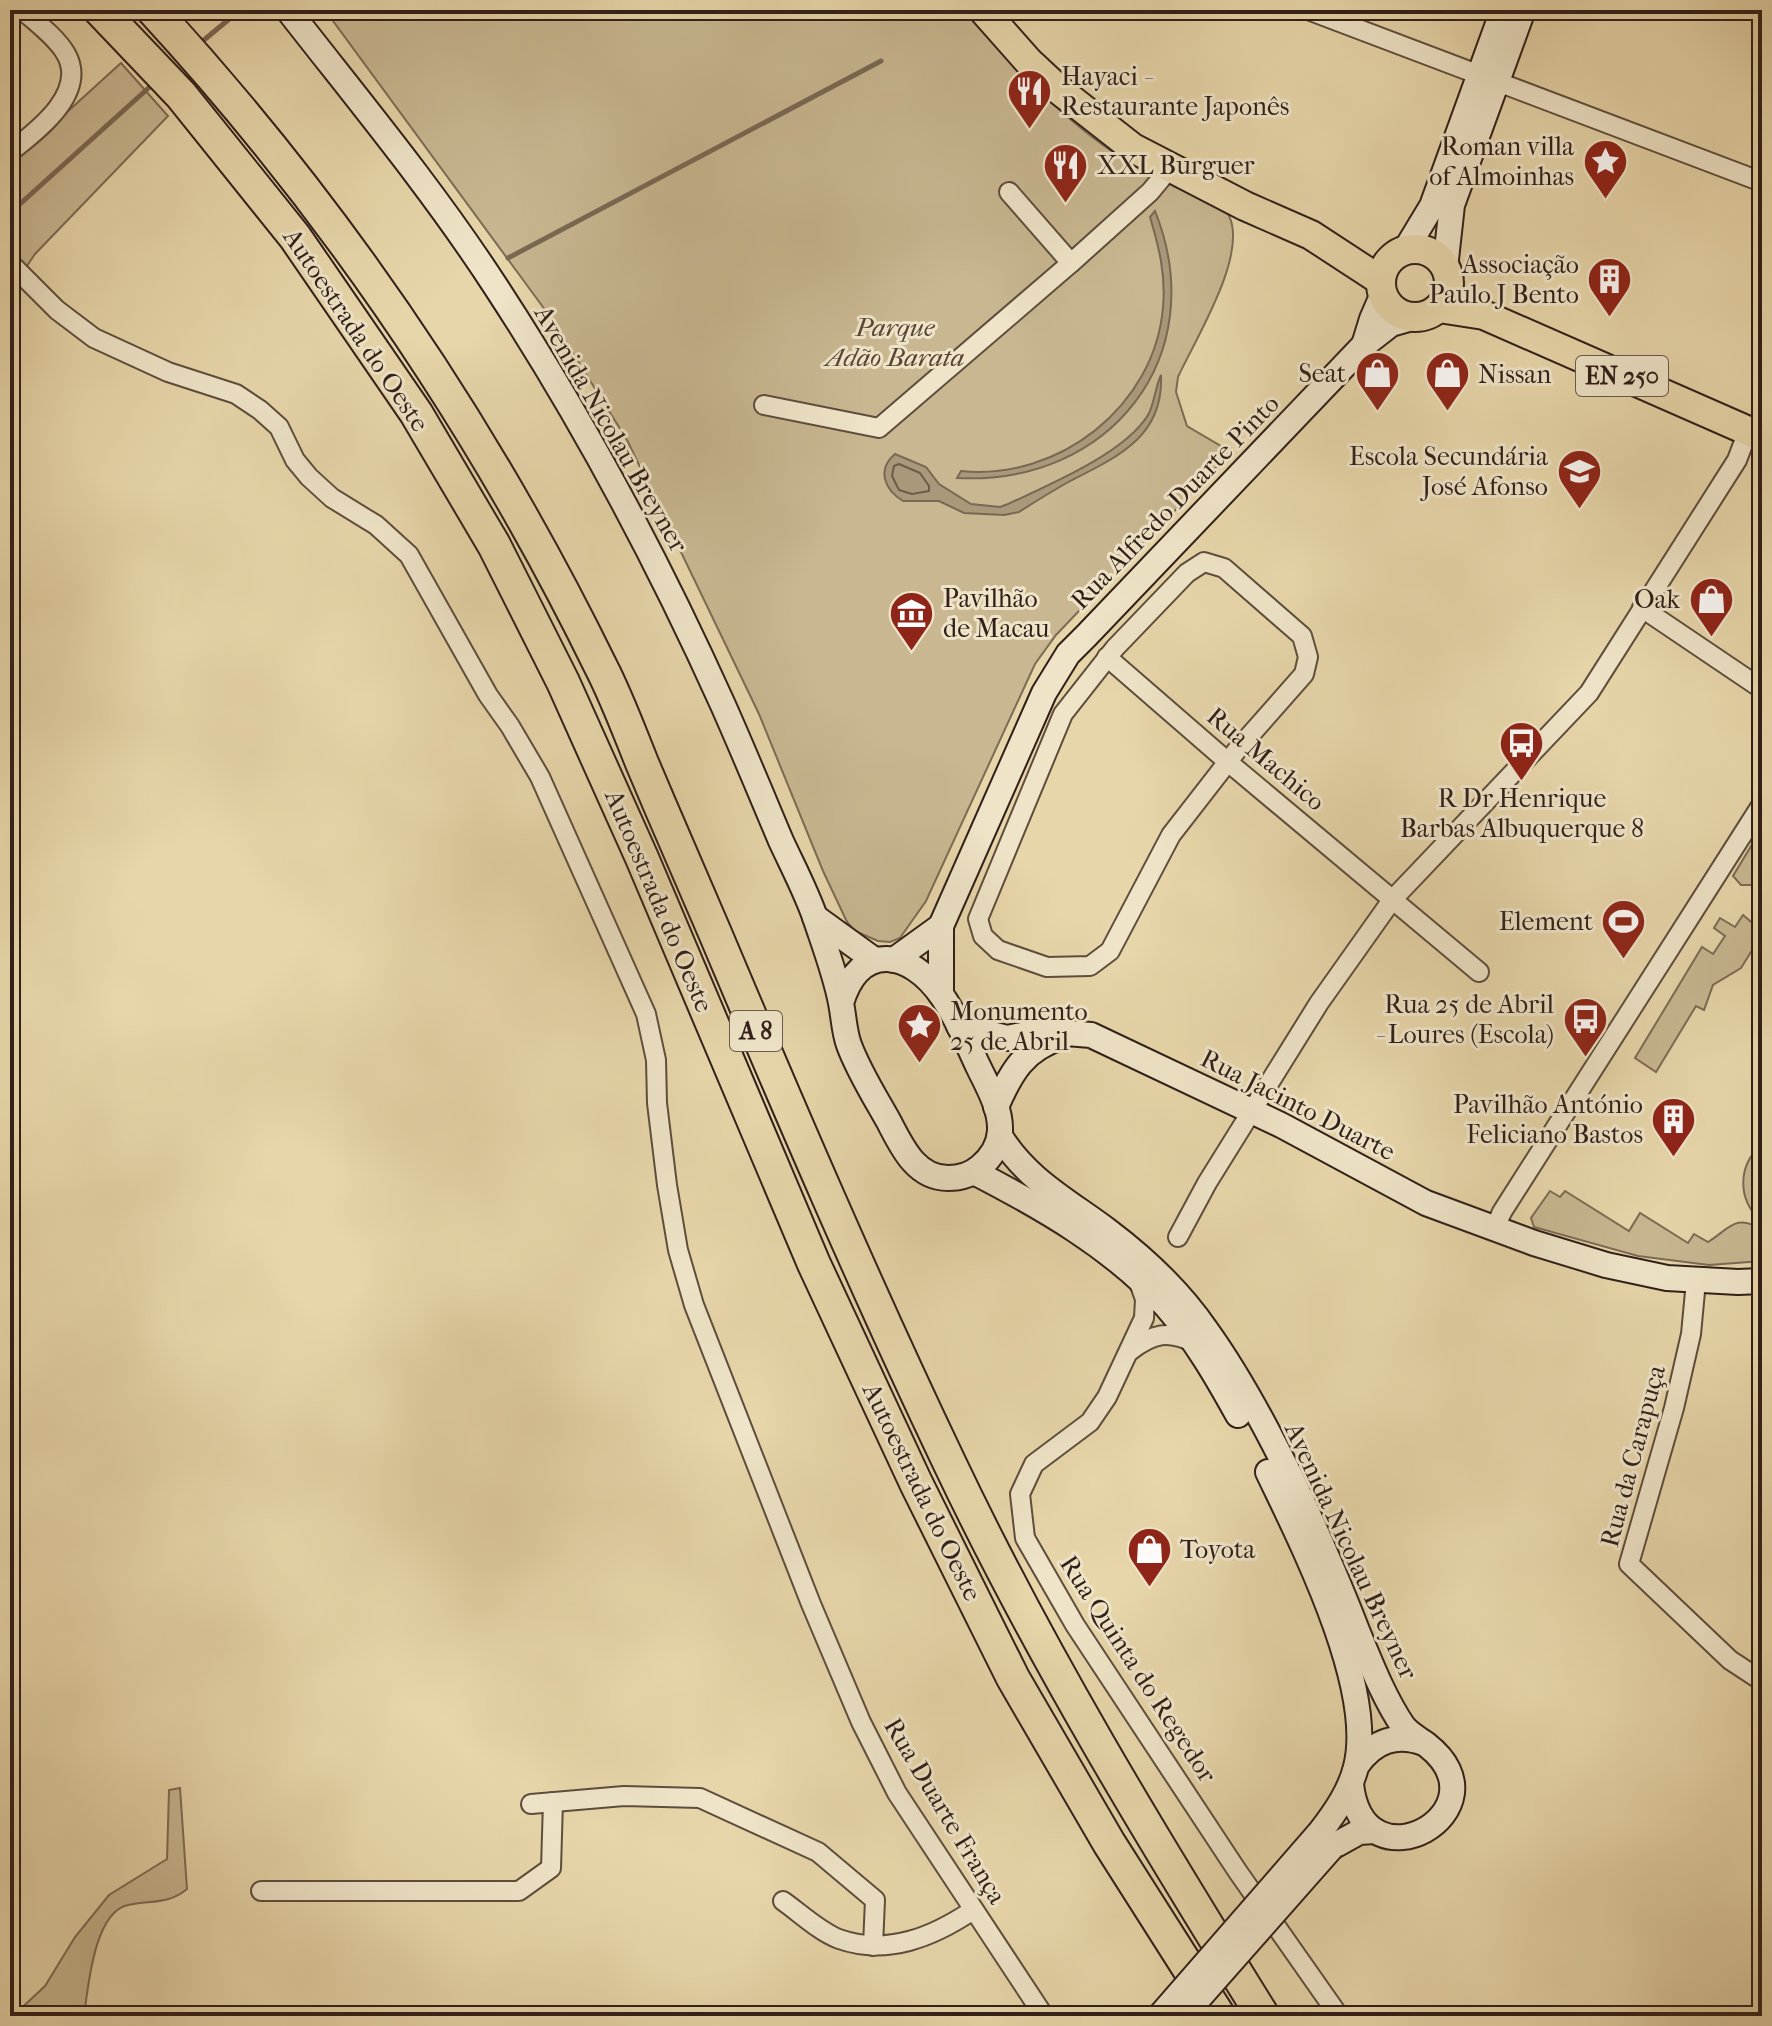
<svg xmlns="http://www.w3.org/2000/svg" width="1772" height="2026" viewBox="0 0 1772 2026" font-family="'IM FELL French Canon',serif">
  <style>
    .green { fill: #c8b791; stroke: #7c6b55; stroke-width: 2 }
    .water { fill: #a99879; stroke: #796853; stroke-width: 2 }
    .lines { fill: none; stroke-linecap: round; stroke-linejoin: round }
    .shore { stroke: #6c5c49; stroke-width: 2 }
    .stream { stroke: #796853; stroke-width: 5 }
    .street-casing { stroke: #5e4d3d; stroke-width: 22 }
    .secondary-casing { stroke: #301f19; stroke-width: 28 }
    .primary-casing { stroke: #301f19; stroke-width: 32 }
    .highway-casing { stroke: #301f19; stroke-width: 36 }
    .street { stroke: #efe4c8; stroke-width: 18 }
    .secondary { stroke: #efe4c8; stroke-width: 24 }
    .primary { stroke: #e7d6aa; stroke-width: 28 }
    .highway { stroke: #e7d6aa; stroke-width: 32 }
    .secondary-bridge-casing { stroke: #301f19; stroke-width: 28; stroke-linecap: butt }
    .secondary-bridge { stroke: #efe4c8; stroke-width: 24 }
    .labels { text-anchor: middle; dominant-baseline: central; stroke-width: 6; stroke-linejoin: round; paint-order: stroke }
    .shield { fill: #efe4c8; stroke: #695a4e; stroke-width: 2 }
    .shield-label { font-size: 24px; font-weight: bold; fill: #301f19 }
    .poi-label { font-size: 26px; fill: #301f19; stroke: #efe4c8; text-anchor: end }
    .park-label { font-size: 26px; font-style: italic; fill: #564537; stroke: #efe4c8 }
    .street-label { font-size: 26px; fill: #301f19; stroke: #efe4c8 }
  </style>
  <rect width="100%" height="100%" fill="#e7d6aa"/>
  <filter id="stains"><feTurbulence type="fractalNoise" baseFrequency=".0025" numOctaves="4"/><feColorMatrix values="0 0 0 0 .2 0 0 0 0 .09 0 0 0 0 .02 0 0 0 .5 -.17"/></filter>
  <radialGradient id="worn" r=".72"><stop offset=".6" stop-color="#630" stop-opacity="0"/><stop offset="1" stop-color="#630" stop-opacity=".3"/></radialGradient>
  <g class="green">
    <path d="M325 10H963C1015 68 1071 130 1140 169 1159 179 1223 199 1230 218 1246 258 1196 338 1178 377L1176 392 1187 426 1231 452 1056 635 1035 664 926 901 900 938 890 942 878 941 855 931 847 922 823 871 759 714 627 440 551 318Z"/>
    <polygon points="121,63 168,116 35,254 10,291 10,164"/>
    <polygon points="1762,828 1762,881 1759,885 1741,885 1733,876"/>
    <polygon points="1743,915 1756,926 1759,939 1741,968 1713,985 1704,1010 1696,1006 1656,1072 1635,1058 1702,947 1713,954 1725,936 1714,928 1720,918 1735,927"/>
    <path d="M1762 1144V1222C1737 1200 1737 1166 1762 1144Z"/>
    <path d="M1550 1191 1560 1197 1565 1191 1629 1231 1640 1213 1688 1243 1694 1234 1708 1242C1728 1230 1736 1212 1762 1230V1261L1709 1265 1638 1256 1534 1227 1531 1218Z"/>
    <path d="M180 1788 187 1889C168 1905 151 1900 128 1905 94 1912 88 1988 84 2016H13L45 1986 75 1937 109 1895 167 1859 169 1790Z"/>
    <polygon points="829,2009 913,2013 927,2016 768,2016"/>
  </g>
  <g class="water">
    <path d="M1155 211C1213 356 1110 486 957 478L961 471C1059 481 1155 406 1163 307 1166 275 1159 247 1150 217Z"/>
    <path d="M1161 375C1164 435 1120 456 1072 480 1054 490 1036 501 1019 512L1004 515 964 513 939 501H903C885 490 876 470 895 454L926 467 939 484 971 504 1000 507 1008 504C1049 485 1125 453 1148 415 1154 405 1155 388 1161 375Z"/>
  </g>
  <g class="lines">
    <polygon class="shore" points="899,464 920,473 929,486 929,491 912,494 899,490 892,476 894,466"/>
    <g class="stream">
      <polyline points="198,45 240,10"/>
      <polyline points="10,213 154,83"/>
      <polyline points="508,258 881,61"/>
    </g>
    <defs>
      <g id="street">
        <polyline points="1308,10 1762,182"/>
        <path d="M10 152C37 131 88 93 66 54 57 38 36 22 22 10"/>
        <polyline points="1009,192 1071,263 1150,192 1170,168"/>
        <polyline points="10,263 57,310 94,338 168,372 236,394 260,410 279,427 295,460 309,477 332,498 376,525 409,555 488,695 510,726 540,777 646,1014 656,1060 657,1103 667,1185 678,1250 694,1305 811,1604 861,1722 897,1793 1044,2016"/>
        <polyline points="764,405 879,428 1071,263"/>
        <polygon points="1204,562 1224,568 1302,636 1308,657 1304,674 1237,750 1171,835 1110,951 1090,966 1047,967 998,950 983,936 978,919 1063,714 1115,648 1187,573"/>
        <polyline points="1642,608 1762,689"/>
        <polyline points="1107,657 1228,762 1479,972"/>
        <polyline points="1494,1230 1502,1212 1762,804"/>
        <polyline points="1178,1237 1207,1183 1319,1003 1392,900 1589,693 1737,460 1748,431"/>
        <polyline points="1138,1280 1145,1299 1144,1318 1107,1397 1090,1422 1034,1464 1020,1494 1025,1538 1075,1625 1238,1872 1339,2016"/>
        <polyline points="1696,1281 1691,1334 1674,1408 1629,1564 1730,1660 1762,1681"/>
        <path d="M1130 1351C1153 1333 1168 1330 1195 1343"/>
        <polyline points="531,1804 624,1796 700,1798 818,1852 875,1900 873,1946"/>
        <polyline points="261,1891 519,1891 551,1868 553,1802"/>
        <path d="M783 1901C800 1913 820 1932 839 1939 887 1956 933 1937 973 1910"/>
      </g>
      <g id="secondary">
        <path d="M288 10C359 101 433 190 496 287 583 420 658 561 723 705 743 750 762 796 781 841 793 867 807 893 816 920 825 947 836 976 841 1003 844 1018 844 1031 849 1045 859 1072 875 1097 889 1122 902 1147 916 1178 948 1178 959 1178 971 1175 980 1167 991 1158 999 1145 1000 1131 1001 1108 987 1085 978 1066 967 1043 957 1017 942 996 910 950 860 941 841 1003"/>
        <polyline points="1406,249 1432,206 1503,10"/>
        <polyline points="1445,268 1452,205 1523,10"/>
        <polyline points="1364,345 1372,319 1382,296"/>
        <polyline points="815,917 873,959"/>
        <polyline points="894,960 941,926"/>
        <polyline points="941,994 941,926 1044,693 1068,654 1087,635 1364,345 1391,324 1412,318"/>
        <polyline points="959,1026 1007,1038 1042,1031 1091,1035 1281,1125 1426,1203 1534,1243 1606,1265 1667,1278 1738,1282 1762,1281"/>
        <path d="M996 1107C1011 1072 1024 1049 1062 1037"/>
        <path d="M1000 1136C1027 1180 1068 1201 1108 1231 1145 1259 1180 1292 1206 1330 1247 1387 1288 1468 1316 1532 1331 1566 1345 1599 1358 1633 1371 1664 1384 1698 1403 1726 1409 1734 1419 1739 1427 1745 1510 1810 1363 1894 1351 1784"/>
        <path d="M974 1172C1042 1207 1114 1248 1166 1306 1195 1339 1217 1377 1238 1415"/>
        <path d="M1268 1472C1302 1543 1376 1688 1356 1767 1350 1791 1336 1811 1321 1831"/>
        <path d="M1357 1765C1374 1741 1396 1733 1424 1743"/>
        <polyline points="1332,1847 1359,1832 1375,1831"/>
      </g>
      <g id="primary">
        <polyline points="983,10 1029,62 1059,90 1133,148 1245,206 1311,235 1380,280"/>
        <circle cx="1415" cy="283" r="34"/>
        <polyline points="1439,308 1484,315 1762,437"/>
      </g>
      <g id="highway">
        <polyline points="100,10 181,95 295,237 416,413 494,545 563,682 642,858 814,1264 916,1483 1013,1678 1109,1843 1219,2016"/>
        <path d="M153 10C333 206 484 428 601 667 617 698 629 731 642 763 666 820 691 877 715 933 790 1111 866 1288 949 1462 1040 1654 1151 1836 1263 2016"/>
      </g>
    </defs>
    <use href="#street" class="street-casing"/>
    <use href="#secondary" class="secondary-casing"/>
    <use href="#primary" class="primary-casing"/>
    <use href="#highway" class="highway-casing"/>
    <use href="#street" class="street"/>
    <use href="#secondary" class="secondary"/>
    <use href="#primary" class="primary"/>
    <use href="#highway" class="highway"/>
    <defs>
      <g id="secondary-bridge">
        <polyline points="1160,2016 1321,1831"/>
        <polyline points="1183,2016 1332,1847"/>
      </g>
    </defs>
    <use href="#secondary-bridge" class="secondary-bridge-casing"/>
    <use href="#secondary-bridge" class="secondary-bridge"/>
  </g>
  <defs>
    <symbol id="restaurant-pin" viewBox="-11 -11 22 30"><path d="M0 17L-7.5 6A9.5 9.5 0 1 1 7.5 6Z" fill="#8f2418" stroke="#efe4c8"/><path d="M-5-6h1v4h1v-4h1v4h1v-4h1v5L-1.5 .5V6h-2V.5L-5-1ZM5-6V6H3V1.5H1.5Q1.5-4 5-6Z" fill="#fff"/></symbol>
    <symbol id="sight-pin" viewBox="-11 -11 22 30"><path d="M0 17L-7.5 6A9.5 9.5 0 1 1 7.5 6Z" fill="#8f2418" stroke="#efe4c8"/><path d="M0-6L1.8-2.2L6-1.7L2.9 1.2L3.7 5.4L0 3.3L-3.7 5.4L-2.9 1.2L-6-1.7L-1.8-2.2Z" fill="#fff"/></symbol>
    <symbol id="building-pin" viewBox="-11 -11 22 30"><path d="M0 17L-7.5 6A9.5 9.5 0 1 1 7.5 6Z" fill="#8f2418" stroke="#efe4c8"/><path d="M-4-6H4V6H1V3H-1V6H-4ZM-2.5-4.3h1.7v1.8h-1.7ZM.8-4.3h1.7v1.8H.8ZM-2.5-1h1.7V.8h-1.7ZM.8-1h1.7V.8H.8Z" fill="#fff"/></symbol>
    <symbol id="shop-pin" viewBox="-11 -11 22 30"><path d="M0 17L-7.5 6A9.5 9.5 0 1 1 7.5 6Z" fill="#8f2418" stroke="#efe4c8"/><path d="M-5-2.5h2.3a2.7 3.5 0 0 1 5.4 0H5L5.5 6h-11ZM-1.5-2.5h3a1.5 2.3 0 0 0-3 0Z" fill="#fff"/></symbol>
    <symbol id="school-pin" viewBox="-11 -11 22 30"><path d="M0 17L-7.5 6A9.5 9.5 0 1 1 7.5 6Z" fill="#8f2418" stroke="#efe4c8"/><path d="M0-5L7-2L0 1L-7-2ZM-4 1L0 2.5L4 1V4Q0 6-4 4Z" fill="#fff"/></symbol>
    <symbol id="museum-pin" viewBox="-11 -11 22 30"><path d="M0 17L-7.5 6A9.5 9.5 0 1 1 7.5 6Z" fill="#8f2418" stroke="#efe4c8"/><path d="M0-6L6-3V-2H-6V-3ZM-5-1h2V3h-2ZM-1-1h2V3h-2ZM3-1h2V3H3ZM-6 4H6V6H-6Z" fill="#fff"/></symbol>
    <symbol id="bus-pin" viewBox="-11 -11 22 30"><path d="M0 17L-7.5 6A9.5 9.5 0 1 1 7.5 6Z" fill="#8f2418" stroke="#efe4c8"/><path d="M-5-6H5V4H4V6H2V4H-2V6H-4V4H-5ZM-3.5-4V0h7V-4ZM-3.5 1.2v1.5H-2V1.2ZM2 1.2v1.5H3.5V1.2Z" fill="#fff"/></symbol>
    <symbol id="stadium-pin" viewBox="-11 -11 22 30"><path d="M0 17L-7.5 6A9.5 9.5 0 1 1 7.5 6Z" fill="#8f2418" stroke="#efe4c8"/><path d="M0-5a6.5 5 0 1 0 0 10a6.5 5 0 1 0 0-10ZM-3.5-1.8h7v3.6h-7Z" fill="#fff"/></symbol>
  </defs>
  <g fill-rule="evenodd">
    <use href="#restaurant-pin" x="1004" y="66" width="51" height="69"/>
    <use href="#sight-pin" x="1580" y="136" width="51" height="69"/>
    <use href="#restaurant-pin" x="1040" y="140" width="51" height="69"/>
    <use href="#building-pin" x="1584" y="254" width="51" height="69"/>
    <use href="#shop-pin" x="1352" y="348" width="51" height="69"/>
    <use href="#shop-pin" x="1422" y="348" width="51" height="69"/>
    <use href="#school-pin" x="1554" y="446" width="51" height="69"/>
    <use href="#shop-pin" x="1686" y="574" width="51" height="69"/>
    <use href="#museum-pin" x="886" y="588" width="51" height="69"/>
    <use href="#bus-pin" x="1496" y="718" width="51" height="69"/>
    <use href="#stadium-pin" x="1598" y="896" width="51" height="69"/>
    <use href="#bus-pin" x="1560" y="994" width="51" height="69"/>
    <use href="#sight-pin" x="894" y="1000" width="51" height="69"/>
    <use href="#building-pin" x="1648" y="1094" width="51" height="69"/>
    <use href="#shop-pin" x="1124" y="1524" width="51" height="69"/>
  </g>
  <g class="labels">
    <g class="shield">
      <rect x="1576" y="356" width="92" height="40" rx="6"/>
      <rect x="730" y="1011" width="52" height="40" rx="6"/>
    </g>
    <g class="shield-label">
      <text x="1622" y="376">EN 250</text>
      <text x="756" y="1031">A 8</text>
    </g>
    <g class="poi-label">
      <text x="1061" y="76" text-anchor="start">Hayaci -<tspan x="1061" dy="30">Restaurante Japonês</tspan></text>
      <text x="1574" y="146">Roman villa<tspan x="1574" dy="30">of Almoinhas</tspan></text>
      <text x="1097" y="165" text-anchor="start">XXL Burguer</text>
      <text x="1579" y="264">Associação<tspan x="1579" dy="30">Paulo J Bento</tspan></text>
      <text x="1346" y="373">Seat</text>
      <text x="1478" y="374" text-anchor="start">Nissan</text>
      <text x="1548" y="456">Escola Secundária<tspan x="1548" dy="30">José Afonso</tspan></text>
      <text x="943" y="598" text-anchor="start">Pavilhão<tspan x="943" dy="30">de Macau</tspan></text>
      <text x="1680" y="599">Oak</text>
      <text x="1522" y="798" text-anchor="middle">R Dr Henrique<tspan x="1522" dy="30">Barbas Albuquerque 8</tspan></text>
      <text x="1593" y="921">Element</text>
      <text x="1554" y="1004">Rua 25 de Abril<tspan x="1554" dy="30">- Loures (Escola)</tspan></text>
      <text x="950" y="1011" text-anchor="start">Monumento<tspan x="950" dy="30">25 de Abril</tspan></text>
      <text x="1643" y="1104">Pavilhão António<tspan x="1643" dy="30">Feliciano Bastos</tspan></text>
      <text x="1180" y="1549" text-anchor="start">Toyota</text>
    </g>
    <g class="park-label">
      <text x="895" y="327">Parque<tspan x="895" dy="30">Adão Barata</tspan></text>
    </g>
    <g class="street-label">
      <text transform="translate(356 330) rotate(56)">Autoestrada do Oeste</text>
      <text transform="translate(611 429) rotate(60)">Avenida Nicolau Breyner</text>
      <text transform="translate(1175 502) rotate(-46)">Rua Alfredo Duarte Pinto</text>
      <text transform="translate(1266 759) rotate(40)">Rua Machico</text>
      <text transform="translate(659 901) rotate(67)">Autoestrada do Oeste</text>
      <text transform="translate(1298 1105) rotate(27)">Rua Jacinto Duarte</text>
      <text transform="translate(1633 1456) rotate(-75)">Rua da Carapuça</text>
      <text transform="translate(922 1492) rotate(64)">Autoestrada do Oeste</text>
      <text transform="translate(1351 1551) rotate(65)">Avenida Nicolau Breyner</text>
      <text transform="translate(1138 1669) rotate(57)">Rua Quinta do Regedor</text>
      <text transform="translate(945 1811) rotate(59)">Rua Duarte França</text>
    </g>
  </g>
  <rect width="1772" height="2026" fill="none" stroke="#e7d6aa" stroke-width="40"/>
  <rect x="12" y="12" width="1748" height="2002" fill="none" stroke="#301f19" stroke-width="4"/>
  <rect x="20" y="20" width="1732" height="1986" fill="none" stroke="#301f19" stroke-width="2"/>
  <rect width="100%" height="100%" filter="url(#stains)"/>
  <rect width="100%" height="100%" fill="url(#worn)"/>
</svg>
